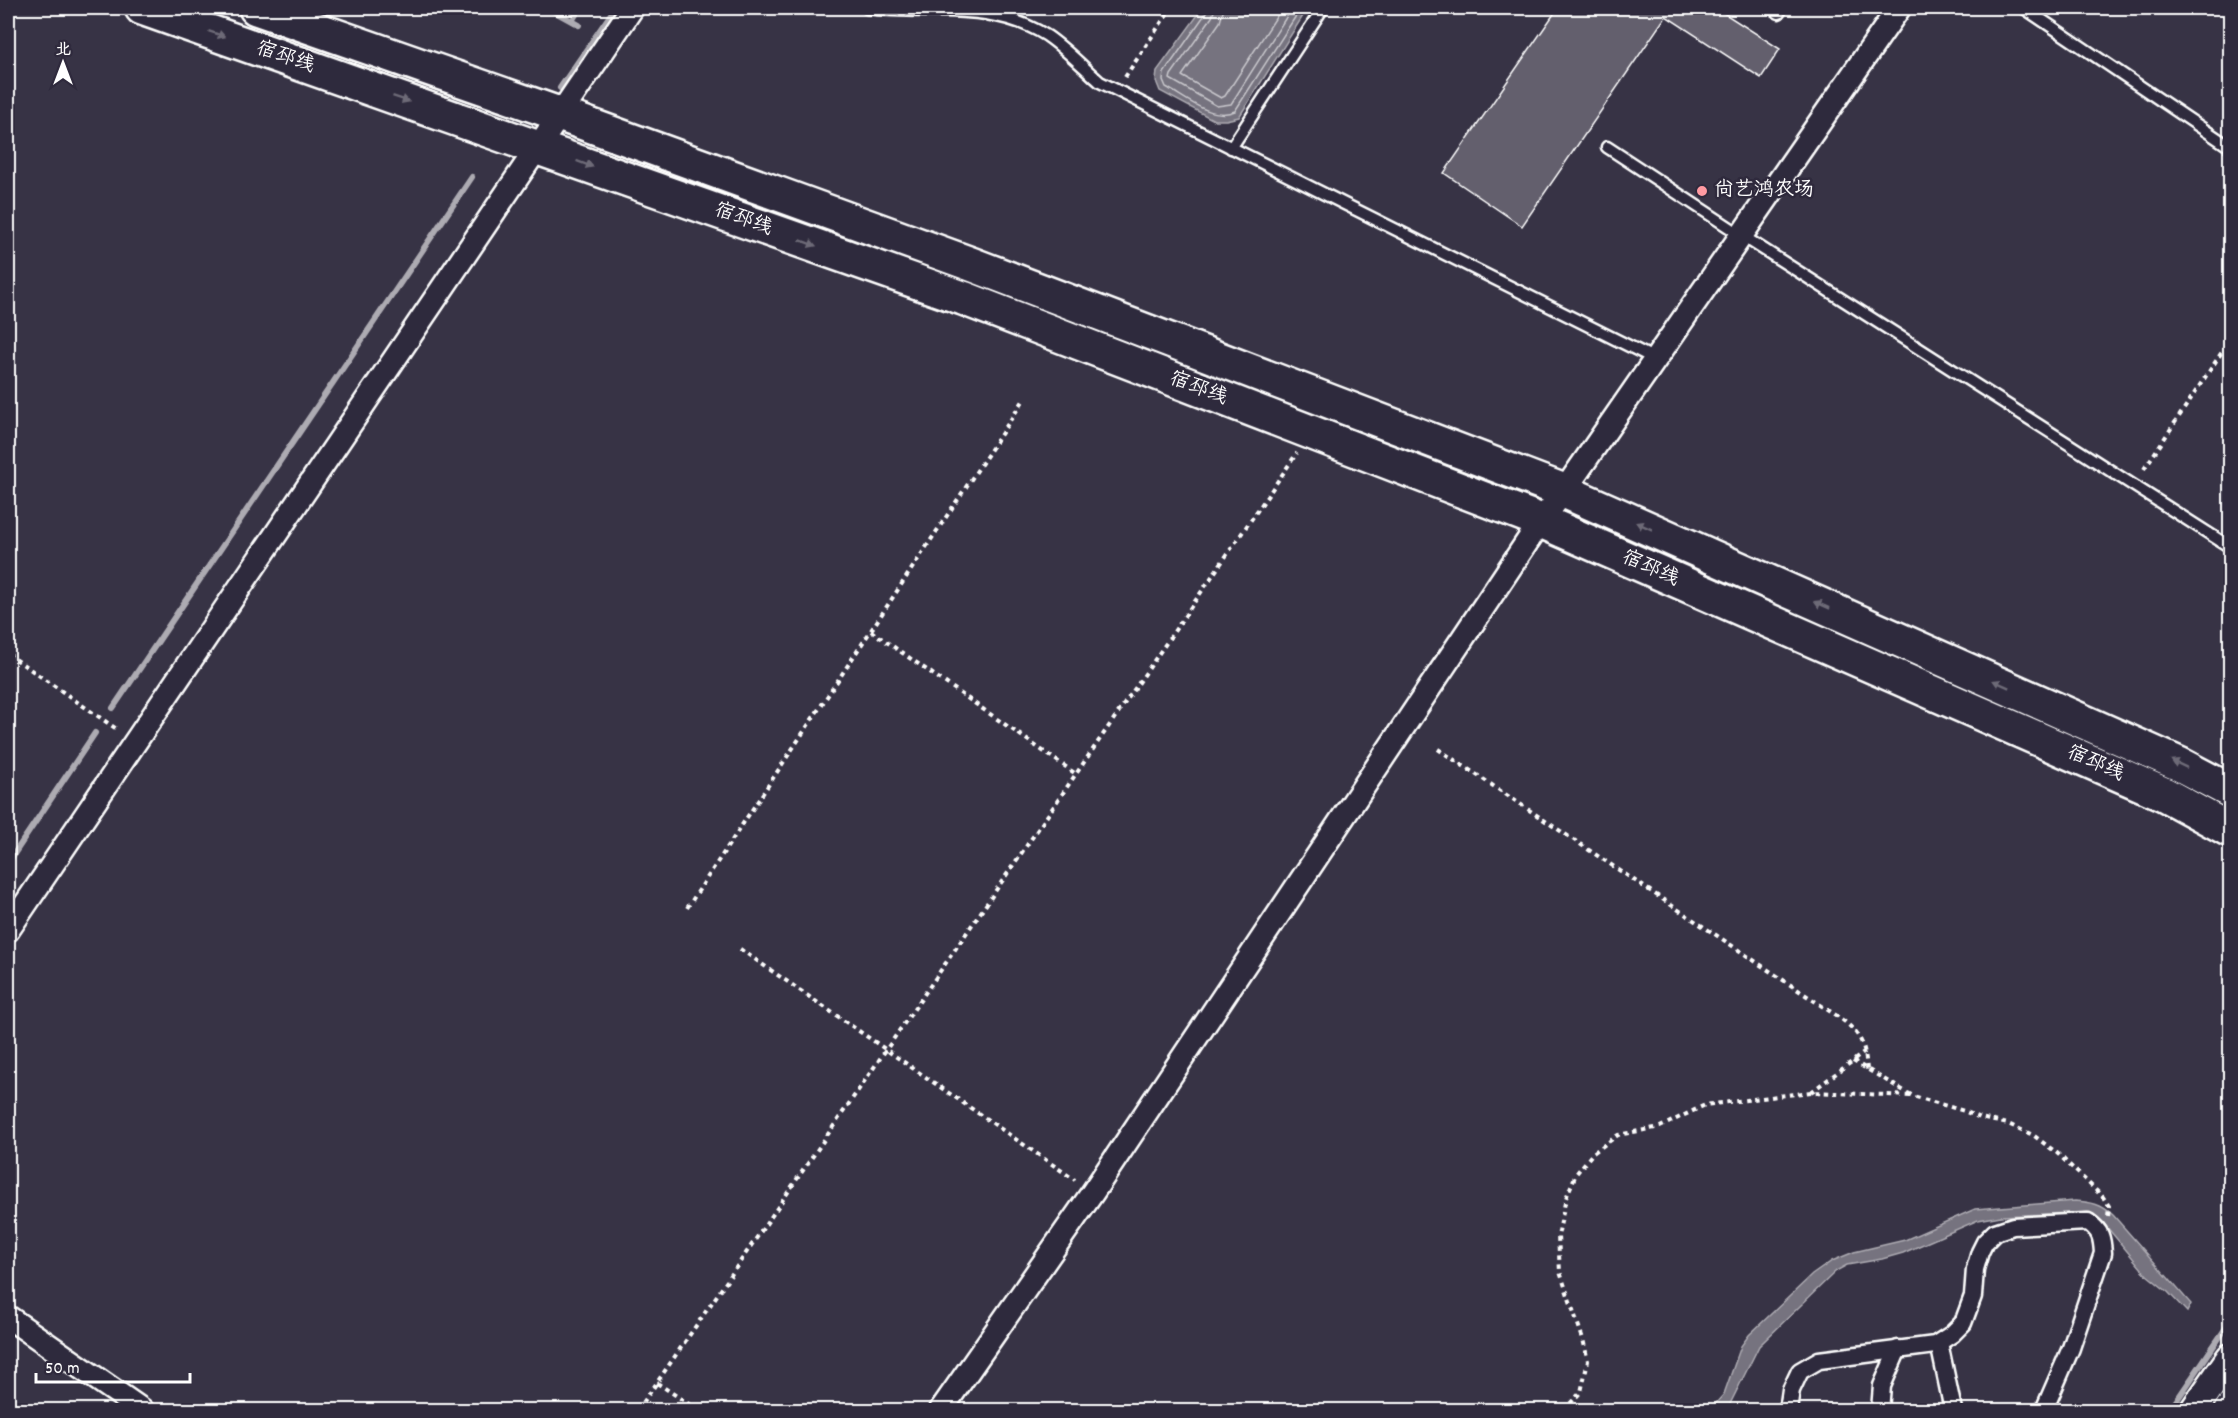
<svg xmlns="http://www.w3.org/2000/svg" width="2238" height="1418" viewBox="0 0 2238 1418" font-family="Dekko,'LXGW WenKai TC',sans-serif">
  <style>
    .water { fill: #76737f; stroke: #adabb2; stroke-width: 1.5 }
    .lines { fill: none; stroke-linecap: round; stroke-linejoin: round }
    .shore { stroke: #c8c7cc; stroke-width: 1.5 }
    .stream { stroke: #adabb2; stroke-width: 6 }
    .building { fill: #635f6d; stroke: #fff; stroke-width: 1.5 }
    .service-casing { stroke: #fff; stroke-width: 15 }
    .pedestrian-casing { stroke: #fff; stroke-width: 21 }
    .minor-casing { stroke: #fff; stroke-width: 27 }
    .tertiary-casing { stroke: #fff; stroke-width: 32 }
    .primary-casing { stroke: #fff; stroke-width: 38 }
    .path { stroke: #fff; stroke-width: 4; stroke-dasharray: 4.5 4.5; stroke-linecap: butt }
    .service { stroke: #2f2a3d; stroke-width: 10 }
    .pedestrian { stroke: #2f2a3d; stroke-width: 16 }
    .minor { stroke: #2f2a3d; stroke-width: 22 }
    .tertiary { stroke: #2f2a3d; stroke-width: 27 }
    .primary { stroke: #2f2a3d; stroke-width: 33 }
    .oneway { fill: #6d6a77 }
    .poi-dot { fill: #ff9aa2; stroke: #2f2a3d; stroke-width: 2 }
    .labels { text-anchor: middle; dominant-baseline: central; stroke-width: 5; stroke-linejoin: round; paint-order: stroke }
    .street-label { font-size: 20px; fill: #fff; stroke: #2f2a3d }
    .poi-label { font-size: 20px; fill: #fff; stroke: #2f2a3d; text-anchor: start }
  </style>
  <rect width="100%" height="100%" fill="#373345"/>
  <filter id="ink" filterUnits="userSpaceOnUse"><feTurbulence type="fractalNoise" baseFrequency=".0167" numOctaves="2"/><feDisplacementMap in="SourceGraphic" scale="12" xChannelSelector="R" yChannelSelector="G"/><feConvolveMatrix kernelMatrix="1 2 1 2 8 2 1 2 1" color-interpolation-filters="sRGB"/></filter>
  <g filter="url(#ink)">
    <g class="water">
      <polygon points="1203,8 1308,8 1239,117 1226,120 1214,120 1160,91 1156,81 1157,71"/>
      <path d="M2075 1201C2091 1202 2101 1204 2113 1215L2191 1304 2187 1312 2168 1292 2147 1275 2101 1220 2090 1212 2001 1216 1978 1220 1903 1253 1882 1259 1847 1265 1836 1271 1759 1346 1727 1410H1710L1724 1394 1741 1346 1749 1335 1812 1275 1832 1261 1854 1252 1905 1240 1975 1209Z"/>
    </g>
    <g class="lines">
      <g class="shore">
        <path d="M1207 8 1206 13 1164 73 1163 80 1166 87C1186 98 1212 121 1235 111L1301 8"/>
        <polyline points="1215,8 1212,17 1171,75 1170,79 1217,106 1231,104 1292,8"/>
        <polyline points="1224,8 1220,22 1182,76 1221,98 1225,96 1282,8"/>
      </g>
      <g class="stream">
        <polyline points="548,8 579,25"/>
        <polyline points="572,21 580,8"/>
        <polyline points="560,88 615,8"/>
        <polyline points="113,708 472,177"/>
        <polyline points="8,863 95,733"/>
        <polyline points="2170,1410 2230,1322"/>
      </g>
    </g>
    <polygon class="building" points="1558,8 1716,8 1780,49 1761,78 1666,16 1522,226 1444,173"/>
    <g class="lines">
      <defs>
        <g id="service">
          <path d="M867 8C930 16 990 0 1047 36 1066 49 1083 67 1100 82L1655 359"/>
          <polyline points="1771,8 1779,13 1782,8"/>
          <polyline points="2024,8 2230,147"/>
          <polyline points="1607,147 1741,235 2230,547"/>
          <polyline points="1231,148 1323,8"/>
        </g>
        <g id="pedestrian">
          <polyline points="1939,1343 1953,1410"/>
          <path d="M1788 1410 1791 1390 1800 1371 1819 1360 1935 1345 1952 1334 1963 1323 1973 1296 1975 1269 1980 1252 1985 1242 1995 1232 2013 1226 2088 1222C2101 1231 2102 1238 2103 1253L2071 1348 2044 1410"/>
          <polyline points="1880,1410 1882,1386 1898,1349"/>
        </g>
        <g id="minor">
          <polyline points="8,930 632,8"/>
          <polyline points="8,1317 142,1410"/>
          <polyline points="941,1410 1093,1192 1541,521 1564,491 1899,8"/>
        </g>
        <g id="tertiary">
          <polyline points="2194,1410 2230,1358"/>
          <polyline points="2228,1410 2230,1407"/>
        </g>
        <g id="primary">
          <polyline points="142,8 963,298 1541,521 2164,794 2230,830"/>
          <polyline points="256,8 559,114 971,264 1564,491 2179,764 2230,791"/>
        </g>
      </defs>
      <use href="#service" class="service-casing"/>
      <use href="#pedestrian" class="pedestrian-casing"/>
      <use href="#minor" class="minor-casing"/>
      <use href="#tertiary" class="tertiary-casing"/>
      <use href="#primary" class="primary-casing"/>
      <g class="path">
        <polyline points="1125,77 1171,8"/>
        <polyline points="2144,469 2230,340"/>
        <polyline points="871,631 1076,774"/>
        <polyline points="8,654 118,730"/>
        <path d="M1438 749 1840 1018C1861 1034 1865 1044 1867 1070"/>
        <polyline points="687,908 1025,398"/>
        <polyline points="740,949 1075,1180"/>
        <polyline points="1853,1061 1913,1096 1964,1111 1980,1118 2008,1124 2033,1135 2057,1153 2103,1197 2109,1206 2108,1217"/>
        <polyline points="1811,1092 1865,1052"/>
        <polyline points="657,1383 698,1410"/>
        <polyline points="638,1410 1297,453"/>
        <polyline points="1564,1410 1581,1392 1588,1361 1583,1339 1560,1272 1558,1236 1566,1198 1576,1174 1593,1153 1618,1135 1660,1127 1705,1105 1811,1092 1913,1096"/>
      </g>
      <use href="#service" class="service"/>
      <use href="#pedestrian" class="pedestrian"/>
      <use href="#minor" class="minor"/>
      <use href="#tertiary" class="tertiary"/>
      <use href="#primary" class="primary"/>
    </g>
    <defs><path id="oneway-solid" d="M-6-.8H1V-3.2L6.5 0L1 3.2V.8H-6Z" transform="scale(1.5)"/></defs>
    <g class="oneway">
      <use href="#oneway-solid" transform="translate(217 34) rotate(19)"/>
      <use href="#oneway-solid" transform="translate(401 99) rotate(19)"/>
      <use href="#oneway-solid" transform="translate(585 164) rotate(20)"/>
      <use href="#oneway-solid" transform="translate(808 243) rotate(20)"/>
      <use href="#oneway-solid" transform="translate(1644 526) rotate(-156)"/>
      <use href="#oneway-solid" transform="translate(1822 605) rotate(-156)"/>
      <use href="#oneway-solid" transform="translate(2001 684) rotate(-156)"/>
      <use href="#oneway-solid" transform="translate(2179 764) rotate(-154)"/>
    </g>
  </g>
  <circle class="poi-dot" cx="1702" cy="191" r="6"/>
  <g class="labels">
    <g class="street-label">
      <text transform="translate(285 58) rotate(19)">宿邳线</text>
      <text transform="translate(743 220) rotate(20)">宿邳线</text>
      <text transform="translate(1198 389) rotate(21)">宿邳线</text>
      <text transform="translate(1650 569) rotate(24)">宿邳线</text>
      <text transform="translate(2095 764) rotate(24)">宿邳线</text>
    </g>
    <g class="poi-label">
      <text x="1714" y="191">尚艺鸿农场</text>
    </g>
  </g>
  <rect width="2238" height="1418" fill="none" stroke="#2f2a3d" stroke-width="30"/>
  <rect x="15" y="15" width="2208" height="1388" fill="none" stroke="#fff" stroke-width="2" filter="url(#ink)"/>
  <g transform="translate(63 63)" stroke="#2f2a3d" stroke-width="4.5" paint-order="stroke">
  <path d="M0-4.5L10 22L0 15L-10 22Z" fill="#ffffff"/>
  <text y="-9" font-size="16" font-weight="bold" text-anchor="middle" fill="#ffffff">北</text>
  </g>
  <path d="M36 1373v9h154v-9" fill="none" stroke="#ffffff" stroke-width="3"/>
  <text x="45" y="1373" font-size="18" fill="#ffffff" stroke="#2f2a3d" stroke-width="4.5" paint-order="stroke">50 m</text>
</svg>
